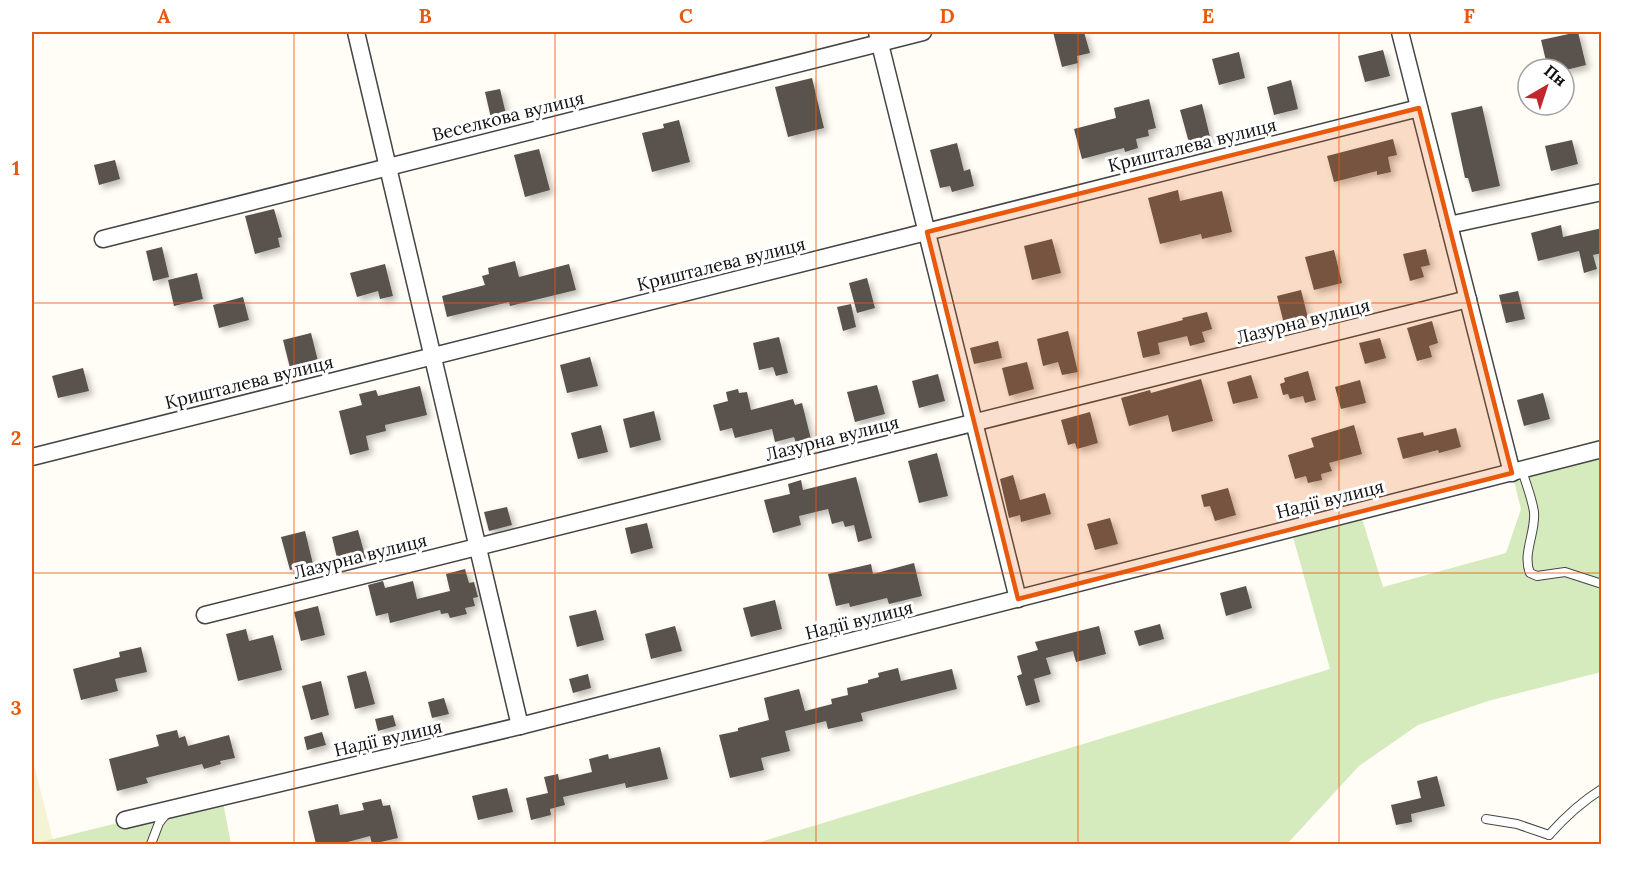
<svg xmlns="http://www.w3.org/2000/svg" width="1633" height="876" viewBox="0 0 1633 876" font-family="Lora,serif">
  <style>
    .farmland { fill: #f6f3d4 }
    .green { fill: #d5ebbd }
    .building { fill: #5a524d; filter: url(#shadow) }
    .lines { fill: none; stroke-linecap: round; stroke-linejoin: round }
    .lane-casing { stroke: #444; stroke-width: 10 }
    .street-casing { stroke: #444; stroke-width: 19 }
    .lane { stroke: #fff; stroke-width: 8 }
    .street { stroke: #fff; stroke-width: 16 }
    .marked { fill: #e8590c; fill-opacity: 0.2; stroke: #e8590c; stroke-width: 4.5; stroke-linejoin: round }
    .grid { fill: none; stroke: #e8590c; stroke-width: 1.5; stroke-opacity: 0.55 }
    .labels { text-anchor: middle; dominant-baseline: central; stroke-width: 6; stroke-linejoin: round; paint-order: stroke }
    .street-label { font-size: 18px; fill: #111; stroke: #fff }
    .neatline { fill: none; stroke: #e8590c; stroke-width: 2 }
    .grid-label { font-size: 20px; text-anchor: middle; font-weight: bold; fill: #e8590c }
  </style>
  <defs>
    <filter id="shadow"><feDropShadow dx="4" dy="4" stdDeviation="3" flood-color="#0004"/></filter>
  </defs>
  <rect width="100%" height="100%" fill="#fffdf5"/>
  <polygon class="farmland" points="32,757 53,840 33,844 32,844"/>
  <g class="green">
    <polygon points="1601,449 1601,672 1488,701 1418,725 1359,766 1287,844 754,844 1330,669 1291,530 1360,512 1383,587 1506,553 1521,509 1512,473"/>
    <polygon points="222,797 231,844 33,844"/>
  </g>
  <g class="building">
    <polygon points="1053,32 1084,32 1090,53 1077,56 1078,63 1062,67"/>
    <polygon points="1578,32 1586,65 1570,69 1548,69 1541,40"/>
    <polygon points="1383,50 1390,76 1365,82 1358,56"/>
    <polygon points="1239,52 1245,78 1219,85 1212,59"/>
    <polygon points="812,78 824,128 788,137 775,87"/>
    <polygon points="1291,80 1298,109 1274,115 1267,87"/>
    <polygon points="500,89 506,114 491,118 485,92"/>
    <polygon points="1149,99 1156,128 1148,130 1149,136 1136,139 1138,148 1125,152 1124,148 1082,159 1074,129 1116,118 1114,108"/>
    <polygon points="1202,104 1212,145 1191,150 1180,110"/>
    <polygon points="1482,106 1500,186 1472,192 1468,178 1465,178 1451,113"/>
    <polygon points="679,120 690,162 652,172 642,133 664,128 663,124"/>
    <polygon points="1393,139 1397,155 1388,157 1391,172 1377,175 1377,171 1334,182 1327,156"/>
    <polygon points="1572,140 1578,164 1551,171 1545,146"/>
    <polygon points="957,143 964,171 970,169 974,186 952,192 950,186 940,188 930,150"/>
    <polygon points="539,149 550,190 525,197 514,155"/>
    <polygon points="115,160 120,179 99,185 94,165"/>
    <polygon points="1178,190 1180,201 1222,191 1232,232 1202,239 1201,234 1160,244 1148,198"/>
    <polygon points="274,209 282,237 278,238 280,247 255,254 245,216"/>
    <polygon points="1561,225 1563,237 1602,228 1602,253 1593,255 1597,269 1584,273 1579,251 1538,261 1531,233"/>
    <polygon points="1052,239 1061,273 1032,280 1024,246"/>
    <polygon points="162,247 169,277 153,281 146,251"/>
    <polygon points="1426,249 1430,265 1421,267 1424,277 1410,281 1403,254"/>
    <polygon points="1334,250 1342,283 1314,290 1305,257"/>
    <polygon points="515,261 519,277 569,264 576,290 510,306 509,302 447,317 442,296 485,285 482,276 489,274 488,268"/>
    <polygon points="385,264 393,296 380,299 378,291 357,297 350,273"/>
    <polygon points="197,273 203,299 174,306 168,280"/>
    <polygon points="867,278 875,308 857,313 849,283"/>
    <polygon points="1301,290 1308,318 1284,324 1277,296"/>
    <polygon points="1518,291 1525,319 1506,323 1499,295"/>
    <polygon points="243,297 249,320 219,328 213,305"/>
    <polygon points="851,304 856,327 843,331 837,307"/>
    <polygon points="1207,312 1212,329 1202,332 1205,342 1190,346 1187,336 1158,343 1160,354 1143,358 1137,332 1183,320 1182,318"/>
    <polygon points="1432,321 1438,343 1429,346 1432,357 1417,361 1407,328"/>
    <polygon points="1068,331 1078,372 1062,375 1058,362 1043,366 1037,339"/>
    <polygon points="311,333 318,361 290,368 283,340"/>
    <polygon points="779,337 788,373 776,376 773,367 759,370 753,343"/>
    <polygon points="1380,338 1386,358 1365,364 1359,343"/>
    <polygon points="998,341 1002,358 974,364 970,348"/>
    <polygon points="590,357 598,386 567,393 560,365"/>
    <polygon points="1027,362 1034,389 1009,396 1002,368"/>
    <polygon points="83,368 89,391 58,398 52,376"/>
    <polygon points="1308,371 1316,400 1305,403 1303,396 1290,399 1288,394 1283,395 1280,384 1285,382 1284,378"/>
    <polygon points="938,374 945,401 919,408 912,381"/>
    <polygon points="1251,375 1258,398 1233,404 1227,382"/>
    <polygon points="1201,379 1213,421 1172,432 1168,415 1129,426 1121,398 1150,390 1151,393"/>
    <polygon points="1360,380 1366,403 1341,409 1335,387"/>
    <polygon points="877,385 885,414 855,422 847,392"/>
    <polygon points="420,386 427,415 385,425 386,431 366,436 369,450 350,455 339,411 362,405 359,394 376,390 378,396"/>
    <polygon points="738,389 739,393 747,392 751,410 793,399 795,405 802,403 811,439 796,443 794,437 775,442 772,429 735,438 732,428 720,431 713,405 728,401 726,392"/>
    <polygon points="1543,393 1550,419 1524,426 1517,400"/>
    <polygon points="654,411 661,440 630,448 623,419"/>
    <polygon points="1090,412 1098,443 1077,449 1075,443 1068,445 1061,420"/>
    <polygon points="601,425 608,452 578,459 571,433"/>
    <polygon points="1354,425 1362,454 1329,463 1332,471 1321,474 1322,480 1308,483 1306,476 1295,479 1288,455 1314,447 1311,438"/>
    <polygon points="1456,428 1461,447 1439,453 1438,450 1403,459 1397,438 1423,432 1424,436"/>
    <polygon points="937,453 948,496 919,503 908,461"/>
    <polygon points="1013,475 1020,500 1045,493 1051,514 1021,522 1020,515 1009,518 1000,479"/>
    <polygon points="856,477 872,538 858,542 854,525 845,527 843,521 832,524 828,509 799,516 801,525 773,533 764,500 790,494 788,484 801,480 803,490"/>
    <polygon points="1228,488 1236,515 1215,521 1210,506 1204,507 1201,495"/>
    <polygon points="507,507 512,525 489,531 484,512"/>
    <polygon points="1110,518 1118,544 1095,550 1087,524"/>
    <polygon points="647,523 653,548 631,554 625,528"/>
    <polygon points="358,530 366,559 339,566 332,537"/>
    <polygon points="305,531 313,564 290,570 281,537"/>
    <polygon points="914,563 922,596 889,604 887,598 850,607 849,603 836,606 828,574 871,564 873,574"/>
    <polygon points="465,569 469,583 474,582 478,597 473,598 475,606 465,608 467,614 450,618 448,613 441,614 440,610 390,623 388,613 376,616 368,585 383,581 385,588 413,581 417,599 450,591 446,574"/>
    <polygon points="1246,586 1252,608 1226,616 1220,593"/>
    <polygon points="775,600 782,629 751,637 743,608"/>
    <polygon points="318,606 325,635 301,641 294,612"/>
    <polygon points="596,610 604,640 577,647 569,616"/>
    <polygon points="1160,624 1164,639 1139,646 1134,631"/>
    <polygon points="675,626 682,651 651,659 645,634"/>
    <polygon points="1099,626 1106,654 1076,662 1073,651 1046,658 1051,674 1034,679 1040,702 1026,706 1017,676 1022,674 1017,656 1038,650 1035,642"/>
    <polygon points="246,629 249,641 273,635 282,670 238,681 226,634"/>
    <polygon points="141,647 147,672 115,679 118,691 81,700 73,669 120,657 119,652"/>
    <polygon points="898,668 901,681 952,669 957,689 861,713 863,721 828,729 826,721 785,731 790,751 761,758 764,770 730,778 719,735 738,731 738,728 769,720 764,698 799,689 805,711 832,704 831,699 848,695 847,688 868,683 868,680 879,677 878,673"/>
    <polygon points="366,671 375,704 355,709 347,676"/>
    <polygon points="588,674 591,688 573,693 569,679"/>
    <polygon points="321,681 329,715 311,720 302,686"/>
    <polygon points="444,698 449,714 432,718 428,702"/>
    <polygon points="393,715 396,726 378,731 375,719"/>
    <polygon points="177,730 179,738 185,736 188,746 229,735 235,758 220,761 221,764 204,769 202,764 146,778 148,783 117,791 109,759 159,746 156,735"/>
    <polygon points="322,732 326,745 307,750 304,737"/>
    <polygon points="660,747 668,779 626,788 625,783 563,797 565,805 550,809 551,815 531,820 526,798 548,793 544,777 558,774 559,780 592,772 589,759 608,754 609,759"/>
    <polygon points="1437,776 1445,806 1411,814 1412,822 1396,825 1391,805 1421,798 1417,781"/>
    <polygon points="507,788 513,812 478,820 472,796"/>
    <polygon points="381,799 383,806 390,805 398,838 372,844 370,836 344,843 345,844 316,844 308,811 338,804 340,815 364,810 362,803"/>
  </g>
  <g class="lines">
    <defs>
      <g id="lane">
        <path d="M1522 470C1526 484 1532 498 1534 512 1536 532 1522 554 1530 573L1537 576 1565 572 1602 584"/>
        <polyline points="1486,819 1517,824 1549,835"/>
        <path d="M1549 835C1565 817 1581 802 1602 789"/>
        <polyline points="151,844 159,823 167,813"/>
      </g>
      <g id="street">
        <polyline points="356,32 520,726"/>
        <polyline points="877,32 1018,599"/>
        <polyline points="1400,32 1512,473"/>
        <polyline points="1449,225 1602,192"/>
        <polyline points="103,239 923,32"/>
        <polyline points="32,457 1419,108"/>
        <polyline points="205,615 1468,299"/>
        <polyline points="125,820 520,726 1602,449"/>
      </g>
    </defs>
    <use href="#lane" class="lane-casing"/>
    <use href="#street" class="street-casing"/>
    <use href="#lane" class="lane"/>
    <use href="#street" class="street"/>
  </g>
  <path class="marked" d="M1419 108 1512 473 1018 599 927 232Z"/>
  <path class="grid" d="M294 32V844M555 32V844M816 32V844M1078 32V844M1339 32V844M32 303H1602M32 573H1602"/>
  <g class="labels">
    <g class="street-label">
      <text transform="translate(508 116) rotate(-14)">Веселкова вулиця</text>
      <text transform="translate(1192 145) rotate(-14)">Кришталева вулиця</text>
      <text transform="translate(721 264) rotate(-14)">Кришталева вулиця</text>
      <text transform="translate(1303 321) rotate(-14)">Лазурна вулиця</text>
      <text transform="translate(249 382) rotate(-14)">Кришталева вулиця</text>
      <text transform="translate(832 438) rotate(-14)">Лазурна вулиця</text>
      <text transform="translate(1330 499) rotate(-14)">Надії вулиця</text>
      <text transform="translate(360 556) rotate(-14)">Лазурна вулиця</text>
      <text transform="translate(859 620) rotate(-14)">Надії вулиця</text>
      <text transform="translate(388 738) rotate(-13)">Надії вулиця</text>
    </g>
  </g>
  <rect width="1633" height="876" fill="none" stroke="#ffffff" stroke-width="66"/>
  <g transform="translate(1546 87) rotate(39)"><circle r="28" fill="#ffffff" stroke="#a0a0a0" stroke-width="1.5"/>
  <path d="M0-4.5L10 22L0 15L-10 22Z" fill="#c4262e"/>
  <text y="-9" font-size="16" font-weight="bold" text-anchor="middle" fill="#111111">Пн</text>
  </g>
  <rect x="33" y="33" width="1567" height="810" class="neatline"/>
  <g class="grid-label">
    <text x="164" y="23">A</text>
    <text x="425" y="23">B</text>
    <text x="686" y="23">C</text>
    <text x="947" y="23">D</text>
    <text x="1208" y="23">E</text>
    <text x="1469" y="23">F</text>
    <text x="16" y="175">1</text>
    <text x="16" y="445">2</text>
    <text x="16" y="715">3</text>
  </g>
</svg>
